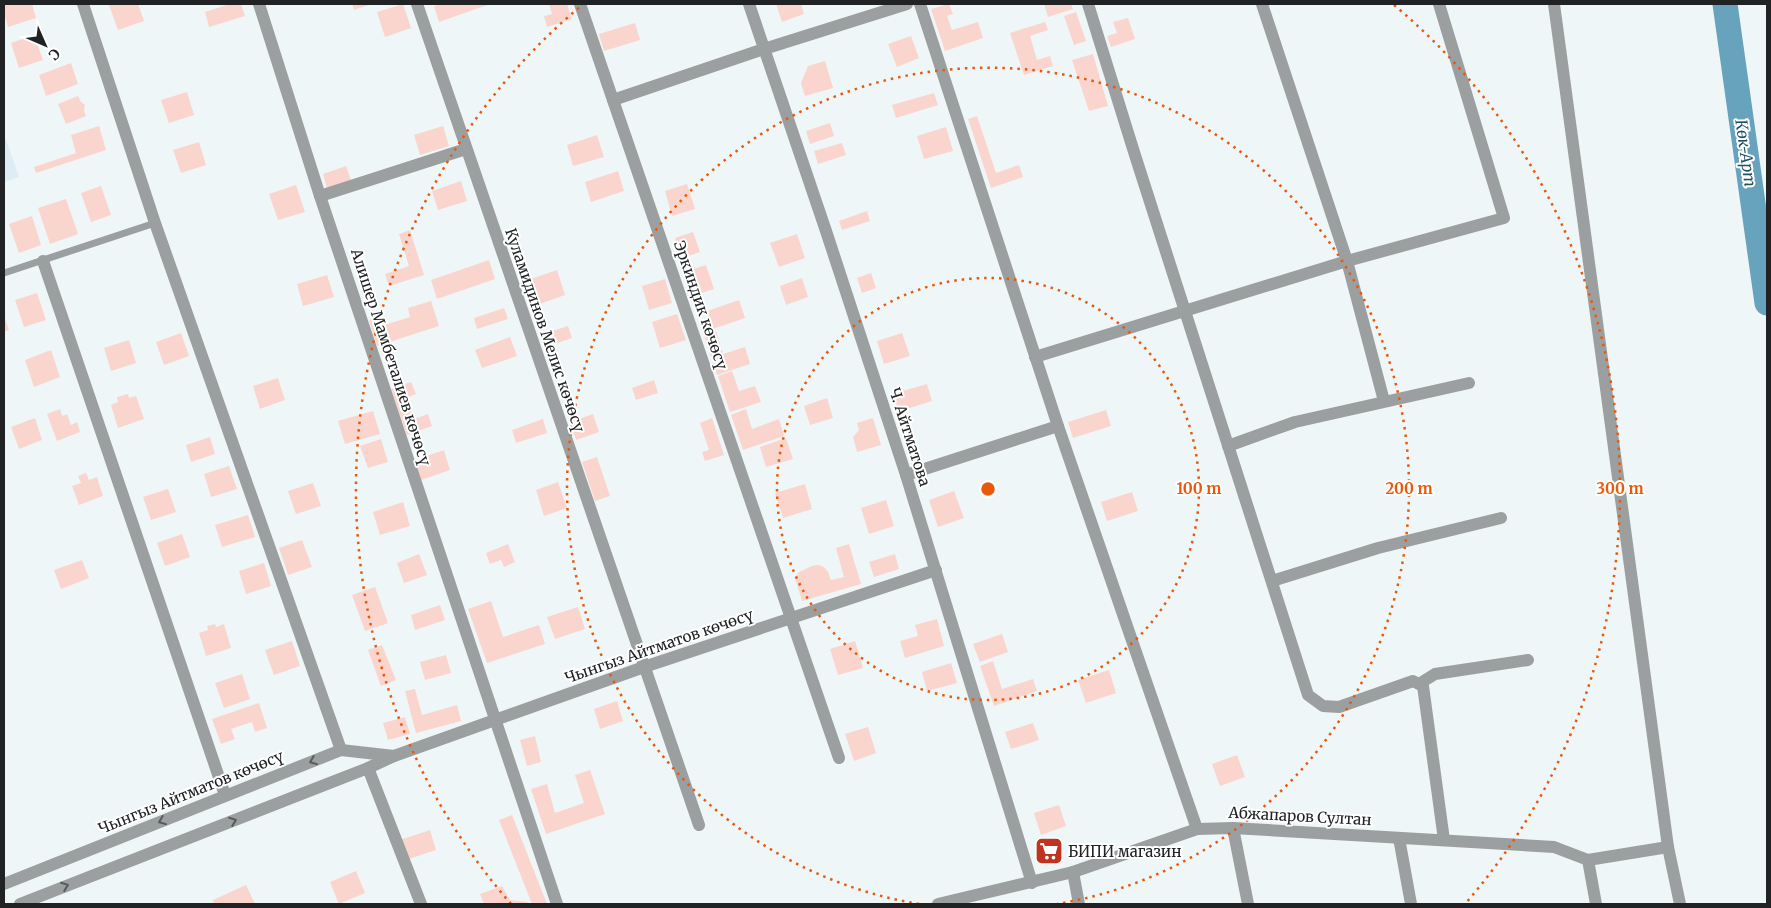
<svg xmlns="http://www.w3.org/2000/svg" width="1771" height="908" viewBox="0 0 1771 908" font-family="Merriweather,serif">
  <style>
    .built { fill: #deecf3 }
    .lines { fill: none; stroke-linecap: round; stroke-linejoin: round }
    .river { stroke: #67a3bd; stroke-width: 25 }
    .building { fill: #fad5cd }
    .lane { stroke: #9c9fa0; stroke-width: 7 }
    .street { stroke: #9c9fa0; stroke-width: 12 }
    .oneway { stroke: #585a5b }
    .ring { fill: none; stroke: #e8590c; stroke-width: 2.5; stroke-dasharray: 2.5 5 }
    .labels { text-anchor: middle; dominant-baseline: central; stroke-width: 4; stroke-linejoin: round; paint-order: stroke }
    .street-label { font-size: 15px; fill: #202223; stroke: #fff }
    .poi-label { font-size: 15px; fill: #202223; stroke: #fff; text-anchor: start }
    .water-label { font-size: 16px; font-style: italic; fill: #1f5164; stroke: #fff }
    .centre { fill: #e8590c; stroke: #fff; stroke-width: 2.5 }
    .ring-label { font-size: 15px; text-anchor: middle; font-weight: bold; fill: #e8590c; stroke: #fff; stroke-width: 4; stroke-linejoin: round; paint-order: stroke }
  </style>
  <rect width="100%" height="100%" fill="#eff6f8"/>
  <polygon class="built" points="4,134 19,177 4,182"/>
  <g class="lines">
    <polyline class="river" points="1725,4 1767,303"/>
  </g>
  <g class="building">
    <polygon points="4,4 32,4 36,18 8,27 4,13"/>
    <polygon points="112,4 138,4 144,21 118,30 109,5"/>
    <polygon points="230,4 241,4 245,16 209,27 205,12"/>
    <polygon points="352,4 372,4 354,10"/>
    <polygon points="403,4 411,28 385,37 377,12"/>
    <polygon points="442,4 490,4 439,22 434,6"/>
    <polygon points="549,4 567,4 572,19 547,27 544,16 552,14"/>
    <polygon points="776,4 801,4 804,14 782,22"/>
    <polygon points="949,4 953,14 947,16 952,30 978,22 983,38 945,51 931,9"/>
    <polygon points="1044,4 1071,4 1073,9 1048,17"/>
    <polygon points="1076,12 1086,41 1074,45 1064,16"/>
    <polygon points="1128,18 1135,39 1111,47 1107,36 1117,33 1113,22"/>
    <polygon points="1045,22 1048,30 1030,36 1037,60 1050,56 1053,66 1024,75 1010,33"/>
    <polygon points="635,23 640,40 604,51 599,34"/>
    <polygon points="34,35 43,60 19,68 11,43"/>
    <polygon points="911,36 919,58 897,67 888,44"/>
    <polygon points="1093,54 1108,106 1089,111 1072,60"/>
    <polygon points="825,61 833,88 805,96 801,83 808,66"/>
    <polygon points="71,63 78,84 46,96 39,75"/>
    <polygon points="187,92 194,115 169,123 161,100"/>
    <polygon points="934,93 938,105 896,118 892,105"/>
    <polygon points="78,96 81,102 85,105 84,111 86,116 66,124 58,104"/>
    <polygon points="977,116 996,173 1019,165 1023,177 991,188 968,119"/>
    <polygon points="830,123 834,136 810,144 806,131"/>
    <polygon points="99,126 106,150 36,173 34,167 76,153 71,135"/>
    <polygon points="443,126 449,146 420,155 414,135"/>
    <polygon points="946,127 953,151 924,159 917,136"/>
    <polygon points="597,135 604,157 573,166 567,145"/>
    <polygon points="199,142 206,165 181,173 173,150"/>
    <polygon points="842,143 846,155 818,164 814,151"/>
    <polygon points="346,166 351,180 327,188 323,174"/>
    <polygon points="618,171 624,191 591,202 585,182"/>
    <polygon points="461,181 467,201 438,210 432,191"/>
    <polygon points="687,184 695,209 672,216 665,191"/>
    <polygon points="296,185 305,212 278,220 269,194"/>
    <polygon points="101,186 111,215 91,222 81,193"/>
    <polygon points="66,199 78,234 50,244 38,208"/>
    <polygon points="867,211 870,221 842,230 839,221"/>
    <polygon points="32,216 41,245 19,253 9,224"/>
    <polygon points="410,230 424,275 389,286 385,274 409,266 399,234"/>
    <polygon points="693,232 700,252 682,258 675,238"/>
    <polygon points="797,234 805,258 779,267 770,243"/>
    <polygon points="489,260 495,279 437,299 431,280"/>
    <polygon points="706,265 714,289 692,296 684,272"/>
    <polygon points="557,270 565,295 537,305 528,280"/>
    <polygon points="871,273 876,288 862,293 857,278"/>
    <polygon points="327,275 334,297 303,306 297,284"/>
    <polygon points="802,278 808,297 786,305 780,286"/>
    <polygon points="665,279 672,303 649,310 642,286"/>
    <polygon points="37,293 46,320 24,327 15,300"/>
    <polygon points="739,300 745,318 713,329 707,311"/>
    <polygon points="431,301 439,326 377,346 369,320 378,317 381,326 410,317 408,308"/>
    <polygon points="504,308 508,319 477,329 474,318"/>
    <polygon points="677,314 686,340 660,348 652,322"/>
    <polygon points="4,316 9,330 4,332"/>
    <polygon points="568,326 572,338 543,348 540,335"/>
    <polygon points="716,331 723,354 745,347 750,364 717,375 704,335"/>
    <polygon points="181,333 189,356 164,365 156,342"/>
    <polygon points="902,333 910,356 884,364 877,341"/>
    <polygon points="510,337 517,356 482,368 475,350"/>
    <polygon points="129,340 136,363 111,371 104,348"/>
    <polygon points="51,350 60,377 34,387 25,360"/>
    <polygon points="732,371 739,391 755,386 761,402 730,412 718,376"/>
    <polygon points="278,378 285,400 260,409 253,386"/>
    <polygon points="654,380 658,393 636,400 632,388"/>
    <polygon points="411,382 416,394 406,398 414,419 428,414 432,426 407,435 391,389"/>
    <polygon points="927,384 932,401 897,412 892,394"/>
    <polygon points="128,394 129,398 136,396 144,419 118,428 111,405 118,402 117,397"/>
    <polygon points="827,398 833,418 810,425 804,406"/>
    <polygon points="60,409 62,416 67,414 71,425 77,422 80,432 57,441 47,414"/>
    <polygon points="746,409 752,429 779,419 784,436 743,450 731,415"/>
    <polygon points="1106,410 1111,426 1073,438 1068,422"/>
    <polygon points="373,411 380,434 345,444 338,421"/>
    <polygon points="593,414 599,432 576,440 570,422"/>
    <polygon points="35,418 42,440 19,449 11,427"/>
    <polygon points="712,418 724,455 705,461 702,452 709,450 700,423"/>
    <polygon points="873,418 881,445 857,452 853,437 859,430 857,423"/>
    <polygon points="543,419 547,433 516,443 512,430"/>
    <polygon points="210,437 215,454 191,462 186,445"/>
    <polygon points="786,438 793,459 766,467 760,447"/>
    <polygon points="381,439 388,462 368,468 360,446"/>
    <polygon points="444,450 450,470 421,480 415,460"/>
    <polygon points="597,457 610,496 595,501 582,462"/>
    <polygon points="229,466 237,489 211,497 204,474"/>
    <polygon points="86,473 89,480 97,477 103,496 79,505 72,486 81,483 78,476"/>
    <polygon points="558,482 567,508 544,516 536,490"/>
    <polygon points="313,483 321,506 296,514 288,491"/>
    <polygon points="805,484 812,509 783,518 775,493"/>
    <polygon points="168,489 176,512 151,520 143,497"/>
    <polygon points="954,491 964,518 938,527 929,500"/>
    <polygon points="1132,492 1138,511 1107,521 1101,502"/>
    <polygon points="886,500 894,526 869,534 861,508"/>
    <polygon points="403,502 410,526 380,535 373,512"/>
    <polygon points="248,515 255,537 222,547 215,525"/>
    <polygon points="182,534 190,557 165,566 157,543"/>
    <polygon points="302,540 312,567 288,575 279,548"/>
    <polygon points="508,544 515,562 504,567 501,560 490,564 486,553"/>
    <polygon points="849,544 861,584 802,601 795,578 799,572 812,566 818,565 824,567 828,572 831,580 844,577 836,548"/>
    <polygon points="419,554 427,575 404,583 397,563"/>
    <polygon points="895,554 899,569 874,577 869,562"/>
    <polygon points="82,560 89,578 61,589 54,570"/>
    <polygon points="264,563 271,586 246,594 239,571"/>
    <polygon points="375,587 388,623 365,631 352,595"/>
    <polygon points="491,601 503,637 539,625 545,644 487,663 468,609"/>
    <polygon points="440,605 445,620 415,630 411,615"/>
    <polygon points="578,607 585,629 555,639 547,617"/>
    <polygon points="937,619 944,646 905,658 900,641 918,636 915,625"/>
    <polygon points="215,624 216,627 224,624 231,648 206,656 199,633 208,630 207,626"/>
    <polygon points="1002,634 1008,652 980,662 973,644"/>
    <polygon points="292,641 300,666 274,675 265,650"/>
    <polygon points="855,641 863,668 838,675 830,649"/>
    <polygon points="382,645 396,680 381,686 368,650"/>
    <polygon points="446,655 451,673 425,680 420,662"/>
    <polygon points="993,661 1002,689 1033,679 1037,691 994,706 980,666"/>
    <polygon points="951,663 957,683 927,691 922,672"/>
    <polygon points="1109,670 1116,693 1086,703 1078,680"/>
    <polygon points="242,674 250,699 224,708 215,683"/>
    <polygon points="415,689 422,715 457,705 461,721 416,733 405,691"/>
    <polygon points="617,701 623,721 600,729 594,709"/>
    <polygon points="259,703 267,728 255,732 252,722 231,729 235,739 221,744 212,719"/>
    <polygon points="405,717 410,734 388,740 383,723"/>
    <polygon points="1033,723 1039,740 1011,749 1005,732"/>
    <polygon points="868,727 876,753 854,761 845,734"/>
    <polygon points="535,736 541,762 527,766 520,740"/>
    <polygon points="1237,755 1245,777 1220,786 1212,764"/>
    <polygon points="590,770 605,814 546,834 531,789 547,784 555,813 584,803 575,775"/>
    <polygon points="1059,805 1066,826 1041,835 1034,813"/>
    <polygon points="512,815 547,904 532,904 499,820"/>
    <polygon points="430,830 436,850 406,860 400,840"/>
    <polygon points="1054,837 1060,862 1045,866 1039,841"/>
    <polygon points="356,871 365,893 339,904 330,882"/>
    <polygon points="246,885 255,904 214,904 213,900"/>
    <polygon points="502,886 510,900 527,902 528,904 484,904 480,894"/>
  </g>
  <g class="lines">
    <polyline class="lane" points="4,273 155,223"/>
    <g class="street">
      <polyline points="83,4 155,223 341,750"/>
      <polyline points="259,4 320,196 557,904"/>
      <polyline points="417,4 699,825"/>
      <polyline points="580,4 839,758"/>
      <polyline points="749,4 826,231 906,475 1032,883"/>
      <polyline points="920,4 1058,426 1197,829"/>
      <polyline points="1088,4 1134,152 1308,695 1323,706 1339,707 1413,681 1423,686 1444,840"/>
      <polyline points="1262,4 1347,261 1384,401"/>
      <polyline points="1554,4 1668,847 1680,904"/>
      <polyline points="613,100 764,49 907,4"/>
      <polyline points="320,196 466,149"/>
      <polyline points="43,261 225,795"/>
      <polyline points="1035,357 1347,261 1504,218 1439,4"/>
      <polyline points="1228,446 1295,422 1469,383"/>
      <polyline points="906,475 1058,426"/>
      <polyline points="1272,581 1378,548 1501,518"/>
      <polyline points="1419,684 1435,674 1528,660"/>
      <polyline points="368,768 421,904"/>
      <polyline points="1233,828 1248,904"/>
      <polyline points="1399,838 1411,904"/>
      <polyline points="1588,860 1596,904"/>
      <polyline points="1073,872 1079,904"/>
      <polyline points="4,884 341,750 394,756"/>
      <polyline points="20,904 368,768 394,756 644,667 936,570"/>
      <polyline points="938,904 1073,872 1197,829 1233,828 1554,847 1588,860 1668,847"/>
    </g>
  </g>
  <defs><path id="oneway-chevron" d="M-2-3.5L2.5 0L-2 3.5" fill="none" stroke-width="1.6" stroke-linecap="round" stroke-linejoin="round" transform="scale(1.25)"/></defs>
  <g class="oneway">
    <use href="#oneway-chevron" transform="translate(313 761) rotate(158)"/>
    <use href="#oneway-chevron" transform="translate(162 821) rotate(158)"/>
    <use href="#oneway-chevron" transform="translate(233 821) rotate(-21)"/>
    <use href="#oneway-chevron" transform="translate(65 886) rotate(-21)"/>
  </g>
  <g class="ring">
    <circle cx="988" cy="489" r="211"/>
    <path d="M919 904A421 421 0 1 1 1057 904"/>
    <path d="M511 904A632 632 0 0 1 582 5M1394 5A632 632 0 0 1 1465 904"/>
  </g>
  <defs>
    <symbol id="supermarket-square" viewBox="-11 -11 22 22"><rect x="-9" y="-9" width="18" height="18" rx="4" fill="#bf3320" stroke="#fff"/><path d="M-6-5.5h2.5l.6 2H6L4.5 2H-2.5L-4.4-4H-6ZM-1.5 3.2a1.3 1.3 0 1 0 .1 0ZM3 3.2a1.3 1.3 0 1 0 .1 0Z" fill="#fff"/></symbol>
  </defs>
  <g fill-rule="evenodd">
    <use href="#supermarket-square" x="1033" y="835" width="32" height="32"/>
  </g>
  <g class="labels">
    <g class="street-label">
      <text transform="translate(701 305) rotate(71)">Эркиндик көчөсү</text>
      <text transform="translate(545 330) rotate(71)">Куламидинов Мелис көчөсү</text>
      <text transform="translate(391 357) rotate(72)">Алишер Мамбеталиев көчөсү</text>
      <text transform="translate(910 437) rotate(72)">Ч. Айтматова</text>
      <text transform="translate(659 646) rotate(-19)">Чынгыз Айтматов көчөсү</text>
      <text transform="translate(191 792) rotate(-22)">Чынгыз Айтматов көчөсү</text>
      <text transform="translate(1300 816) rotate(3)">Абжапаров Султан</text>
    </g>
    <g class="poi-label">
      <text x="1068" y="851">БИПИ магазин</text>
    </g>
    <g class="water-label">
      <text transform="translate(1746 153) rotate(82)">Көк-Арт</text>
    </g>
  </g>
  <circle cx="988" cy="489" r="8" class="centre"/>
  <g class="ring-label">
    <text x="1199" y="494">100 m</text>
    <text x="1409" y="494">200 m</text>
    <text x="1620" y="494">300 m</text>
  </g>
  <rect width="1771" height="908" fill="none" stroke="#202223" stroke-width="10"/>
  <g transform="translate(45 45) rotate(135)" stroke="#ffffff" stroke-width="4" paint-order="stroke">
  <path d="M0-4L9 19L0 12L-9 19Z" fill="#202223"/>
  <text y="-8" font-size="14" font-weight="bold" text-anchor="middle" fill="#202223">С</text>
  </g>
</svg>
